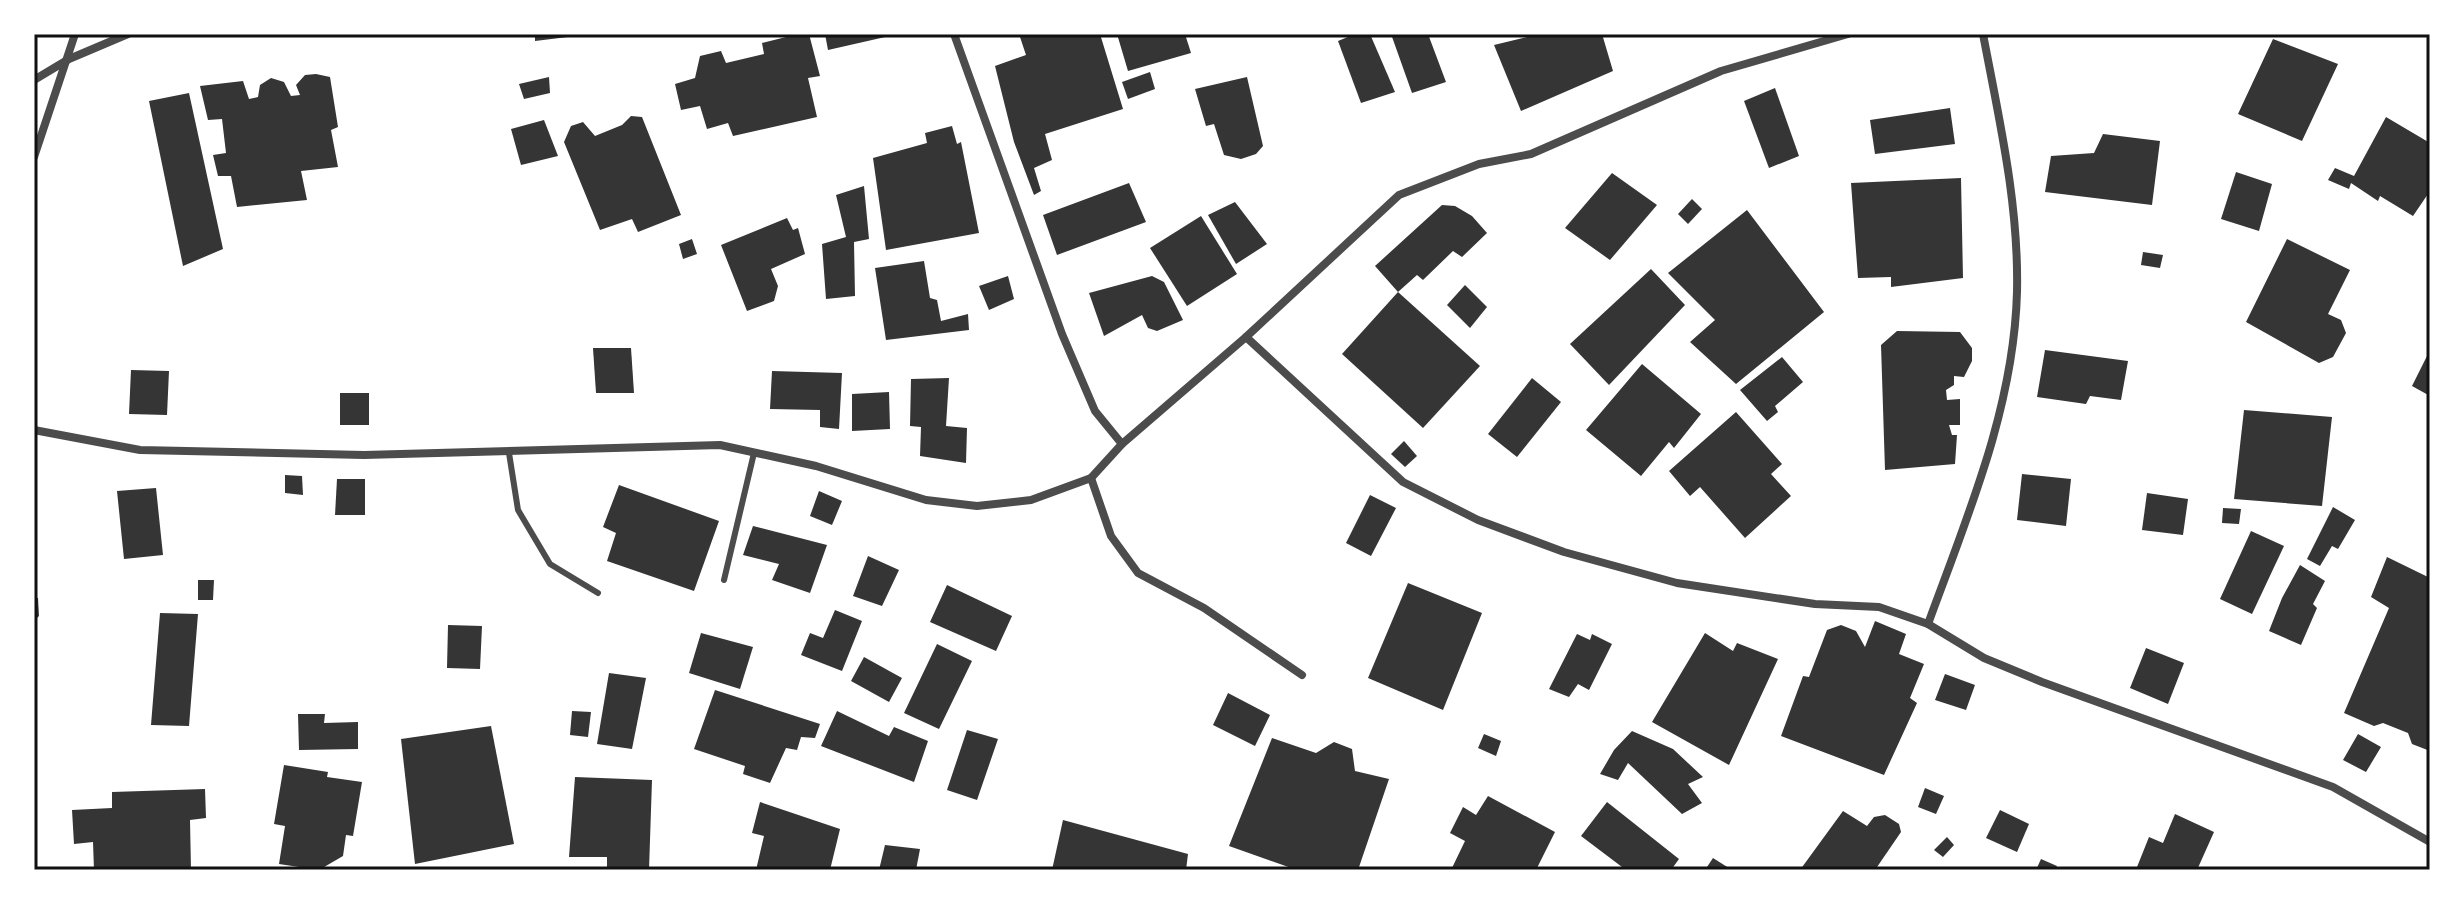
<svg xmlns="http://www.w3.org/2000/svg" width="2464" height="904" viewBox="0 0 2464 904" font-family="Roboto,sans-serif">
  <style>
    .building { fill: #353535 }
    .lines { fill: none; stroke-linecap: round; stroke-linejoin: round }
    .service { stroke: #4c4c4c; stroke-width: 6 }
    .minor { stroke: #4c4c4c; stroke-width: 8 }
    .neatline { fill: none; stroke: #111; stroke-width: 3 }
  </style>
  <rect width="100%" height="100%" fill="#fff"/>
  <g class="building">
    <polygon points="535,34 576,34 576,36 535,41"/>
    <polygon points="798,34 809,34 820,76 808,78 817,117 733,136 728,123 707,129 700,106 681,110 675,84 695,78 700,56 721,51 726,63 764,54 762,43"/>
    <polygon points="825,34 894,34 894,35 828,50"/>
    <polygon points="1019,34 1100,34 1123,109 1045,134 1052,160 1034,168 1041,191 1034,195 1014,142 995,66 1026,55"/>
    <polygon points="1117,34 1185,34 1191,53 1128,71"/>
    <polygon points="1355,34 1370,34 1395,92 1361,103 1338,41"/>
    <polygon points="1391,34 1428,34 1446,82 1412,93"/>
    <polygon points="1540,34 1602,34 1613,71 1521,111 1494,45"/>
    <polygon points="2273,39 2338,64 2302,141 2238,114"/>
    <polygon points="1150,72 1155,89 1128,99 1122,82"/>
    <polygon points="316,74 330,77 338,127 331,130 338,167 301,171 307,200 237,207 231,176 218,176 213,155 226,153 222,119 208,120 200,86 243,81 249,99 258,97 260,85 271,78 284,82 291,96 300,95 296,85 305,75"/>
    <polygon points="549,77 550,93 524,99 519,84"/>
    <polygon points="1247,77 1263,146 1256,154 1241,159 1224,155 1214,124 1206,126 1195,89"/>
    <polygon points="1775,88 1799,156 1769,168 1744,101"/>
    <polygon points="189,93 223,249 183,266 149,101"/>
    <polygon points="1950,108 1955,144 1875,154 1870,120"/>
    <polygon points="631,116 642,117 681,215 638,232 632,219 600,230 564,142 571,126 583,122 595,136 622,125"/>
    <polygon points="2386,117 2430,143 2430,191 2413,216 2380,196 2378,201 2351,183 2349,189 2328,180 2335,168 2354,176"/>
    <polygon points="544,120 558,156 521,165 511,129"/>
    <polygon points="952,126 957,144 961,142 979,233 886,250 873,158 927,143 925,133"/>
    <polygon points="2103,134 2160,141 2152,205 2045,192 2051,156 2094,153"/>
    <polygon points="2236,172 2272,184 2259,231 2221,219"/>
    <polygon points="1612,173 1657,205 1610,260 1565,228"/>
    <polygon points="1961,178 1963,278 1891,287 1891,277 1858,278 1851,183"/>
    <polygon points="1129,183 1146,222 1057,255 1043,215"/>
    <polygon points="864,186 869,239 854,242 855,296 826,299 822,244 846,237 836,195"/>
    <polygon points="1692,199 1702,209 1688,224 1678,214"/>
    <polygon points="1235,202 1267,244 1236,264 1208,215"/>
    <polygon points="1442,205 1455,206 1472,216 1487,233 1462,257 1453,251 1423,280 1417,275 1398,292 1375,266"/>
    <polygon points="1747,210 1824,312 1736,384 1690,342 1715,320 1668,273"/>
    <polygon points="1201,216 1237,274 1187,306 1150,248"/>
    <polygon points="787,218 793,230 798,228 805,254 771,269 778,286 774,301 747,311 721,245"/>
    <polygon points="692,239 697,254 683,259 679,244"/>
    <polygon points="2287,239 2350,270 2328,314 2341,320 2346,333 2333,357 2319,363 2246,322"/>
    <polygon points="2143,252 2163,255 2160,268 2141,265"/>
    <polygon points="924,261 930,298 937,300 941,321 968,314 969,330 886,340 875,268"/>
    <polygon points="1651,269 1685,305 1609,385 1570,344"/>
    <polygon points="1008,276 1014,299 989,310 979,286"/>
    <polygon points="1152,276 1164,282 1183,320 1157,331 1148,328 1142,315 1104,336 1089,293"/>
    <polygon points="1465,285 1487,307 1470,328 1447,305"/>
    <polygon points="1398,292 1480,366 1423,428 1342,354"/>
    <polygon points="1897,331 1960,332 1972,348 1972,361 1964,377 1954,376 1954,385 1946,390 1947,400 1960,399 1960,425 1949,425 1952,435 1957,435 1955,464 1885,470 1881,345"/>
    <polygon points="593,348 631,348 634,393 596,393"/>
    <polygon points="2045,350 2128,361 2121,400 2090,396 2086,404 2037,397"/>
    <polygon points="2430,350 2430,396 2412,386"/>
    <polygon points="1782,357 1803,382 1775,406 1778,412 1767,421 1740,390"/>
    <polygon points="1642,364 1701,414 1674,448 1669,442 1641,476 1586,430"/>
    <polygon points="131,370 169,371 167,415 129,414"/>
    <polygon points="772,371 842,373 839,429 820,427 820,410 770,409"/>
    <polygon points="949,378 946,426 967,428 966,463 920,456 921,427 910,426 911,379"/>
    <polygon points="1532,378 1561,402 1517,457 1488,434"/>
    <polygon points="889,392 890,429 852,431 852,394"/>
    <rect x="340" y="393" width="29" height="32"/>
    <polygon points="2244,410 2332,417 2322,506 2234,499"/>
    <polygon points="1736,412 1782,464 1771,474 1791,496 1745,538 1700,487 1690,496 1669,471"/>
    <polygon points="1404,441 1417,456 1405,467 1391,454"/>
    <polygon points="2022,474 2071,479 2066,526 2017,520"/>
    <polygon points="285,475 302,476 303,495 285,493"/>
    <polygon points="337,479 365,479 365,515 335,515"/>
    <polygon points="619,485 719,521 694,591 607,561 616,533 603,527"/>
    <polygon points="156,488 163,555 124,559 117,491"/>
    <polygon points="819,491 842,501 832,525 810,516"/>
    <polygon points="2147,493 2188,499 2183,535 2142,530"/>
    <polygon points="1370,495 1396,508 1371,556 1346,543"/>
    <polygon points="2333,507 2355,520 2338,549 2332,546 2320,566 2307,559"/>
    <polygon points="2223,508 2241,509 2239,524 2222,523"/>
    <polygon points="753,526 827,545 810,593 772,580 779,564 743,555"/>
    <polygon points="2251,531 2284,546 2252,614 2220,599"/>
    <polygon points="868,556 899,570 882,606 853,596"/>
    <polygon points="2387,557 2430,578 2430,751 2412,744 2408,733 2383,723 2374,726 2344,713 2389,608 2371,597"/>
    <polygon points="2300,565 2325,581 2313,604 2317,608 2301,645 2269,631 2282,598"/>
    <polygon points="198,580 214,580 213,600 198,600"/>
    <polygon points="1408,583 1482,613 1443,710 1368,678"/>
    <polygon points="947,585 1012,616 996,651 930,622"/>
    <polygon points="34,598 38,598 39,616 34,621"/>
    <polygon points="835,610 862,621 842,671 801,655 810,633 823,638"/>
    <polygon points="160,613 198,614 189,726 151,725"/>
    <polygon points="1875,621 1906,634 1899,654 1924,664 1910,698 1917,703 1884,775 1781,736 1803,676 1809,677 1827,630 1841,625 1856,631 1865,647"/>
    <polygon points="448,625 482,626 480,669 447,668"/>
    <polygon points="701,633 753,647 740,689 689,673"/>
    <polygon points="1705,633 1733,651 1737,643 1778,659 1729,765 1652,722"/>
    <polygon points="1577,634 1590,640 1592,634 1612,644 1589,690 1578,684 1569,697 1549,689"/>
    <polygon points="937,644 972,661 939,729 904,713"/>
    <polygon points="2146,648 2184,663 2168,704 2130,688"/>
    <polygon points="864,657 902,678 889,702 851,681"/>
    <polygon points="609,673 646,678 632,749 597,744"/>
    <polygon points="1945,674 1975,685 1966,710 1935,700"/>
    <polygon points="715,690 820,724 815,738 801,737 797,750 786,748 770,783 743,774 745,766 694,749"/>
    <polygon points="1228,693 1270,715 1255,746 1213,725"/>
    <polygon points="572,711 591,712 588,737 570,735"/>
    <polygon points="837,711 889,736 894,727 928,741 914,782 821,746"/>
    <polygon points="298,714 325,714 324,723 358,722 358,749 299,750"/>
    <polygon points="491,726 514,844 415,864 401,739"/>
    <polygon points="967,730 998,739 977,800 947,790"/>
    <polygon points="1632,731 1673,749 1703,777 1688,784 1702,803 1682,814 1628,763 1618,780 1600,774 1614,750"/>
    <polygon points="1484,734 1501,741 1496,756 1478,748"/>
    <polygon points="2358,734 2381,747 2366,772 2343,760"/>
    <polygon points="1272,738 1316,753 1334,742 1352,749 1355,771 1389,779 1358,870 1297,870 1229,846"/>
    <polygon points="284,765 328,772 327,777 362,782 353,836 346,835 343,856 319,870 279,864 285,826 274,824"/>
    <polygon points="575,777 652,780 649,870 607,870 607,857 569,857"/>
    <polygon points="1925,788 1944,796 1936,814 1918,807"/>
    <polygon points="205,789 206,818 190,820 191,870 94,870 93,842 74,844 72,810 112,808 112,792"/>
    <polygon points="1488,796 1555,832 1536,870 1451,870 1465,841 1450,833 1463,807 1476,815"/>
    <polygon points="760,802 840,829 830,870 756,870 764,836 752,833"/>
    <polygon points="1607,802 1679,859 1671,870 1626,870 1581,836"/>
    <polygon points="2000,810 2029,824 2017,852 1986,838"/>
    <polygon points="1843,811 1867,826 1874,817 1885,815 1899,824 1901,832 1875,870 1800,870"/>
    <polygon points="2175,814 2214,832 2197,870 2137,867 2149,837 2163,843"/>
    <polygon points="1063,820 1188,854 1186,870 1052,870"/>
    <polygon points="1947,837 1954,845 1943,857 1934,850"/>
    <polygon points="885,845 920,849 916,870 879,870"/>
    <polygon points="1713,858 1732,870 1705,870"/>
    <polygon points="2041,859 2057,866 2055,870 2036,870"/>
  </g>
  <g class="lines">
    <g class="service">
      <polyline points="509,453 518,510 550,564 598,593"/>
      <polyline points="724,580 754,453"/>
    </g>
    <g class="minor">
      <polyline points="954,34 1062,334 1095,411 1122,444"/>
      <polyline points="34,80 69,59 128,34"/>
      <polyline points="34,157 75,34"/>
      <polyline points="1246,337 1403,482 1478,520 1564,552 1677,583 1815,604 1879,607 1928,624 1984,658 2042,682 2333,787 2430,842"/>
      <polyline points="34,430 140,450 364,455 720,445 816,466 926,500 977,506 1031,500 1091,478 1111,536 1138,573 1204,608 1302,675"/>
      <polyline points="1091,478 1122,444 1246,337 1399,195 1479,164 1531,154 1721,71 1848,34"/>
      <path d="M1928 624C1967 517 2014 408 2017 292 2019 204 1999 119 1983 34"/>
    </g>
  </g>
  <rect width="2464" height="904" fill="none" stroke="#ffffff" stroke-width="72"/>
  <rect x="36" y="36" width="2392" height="832" class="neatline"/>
</svg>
